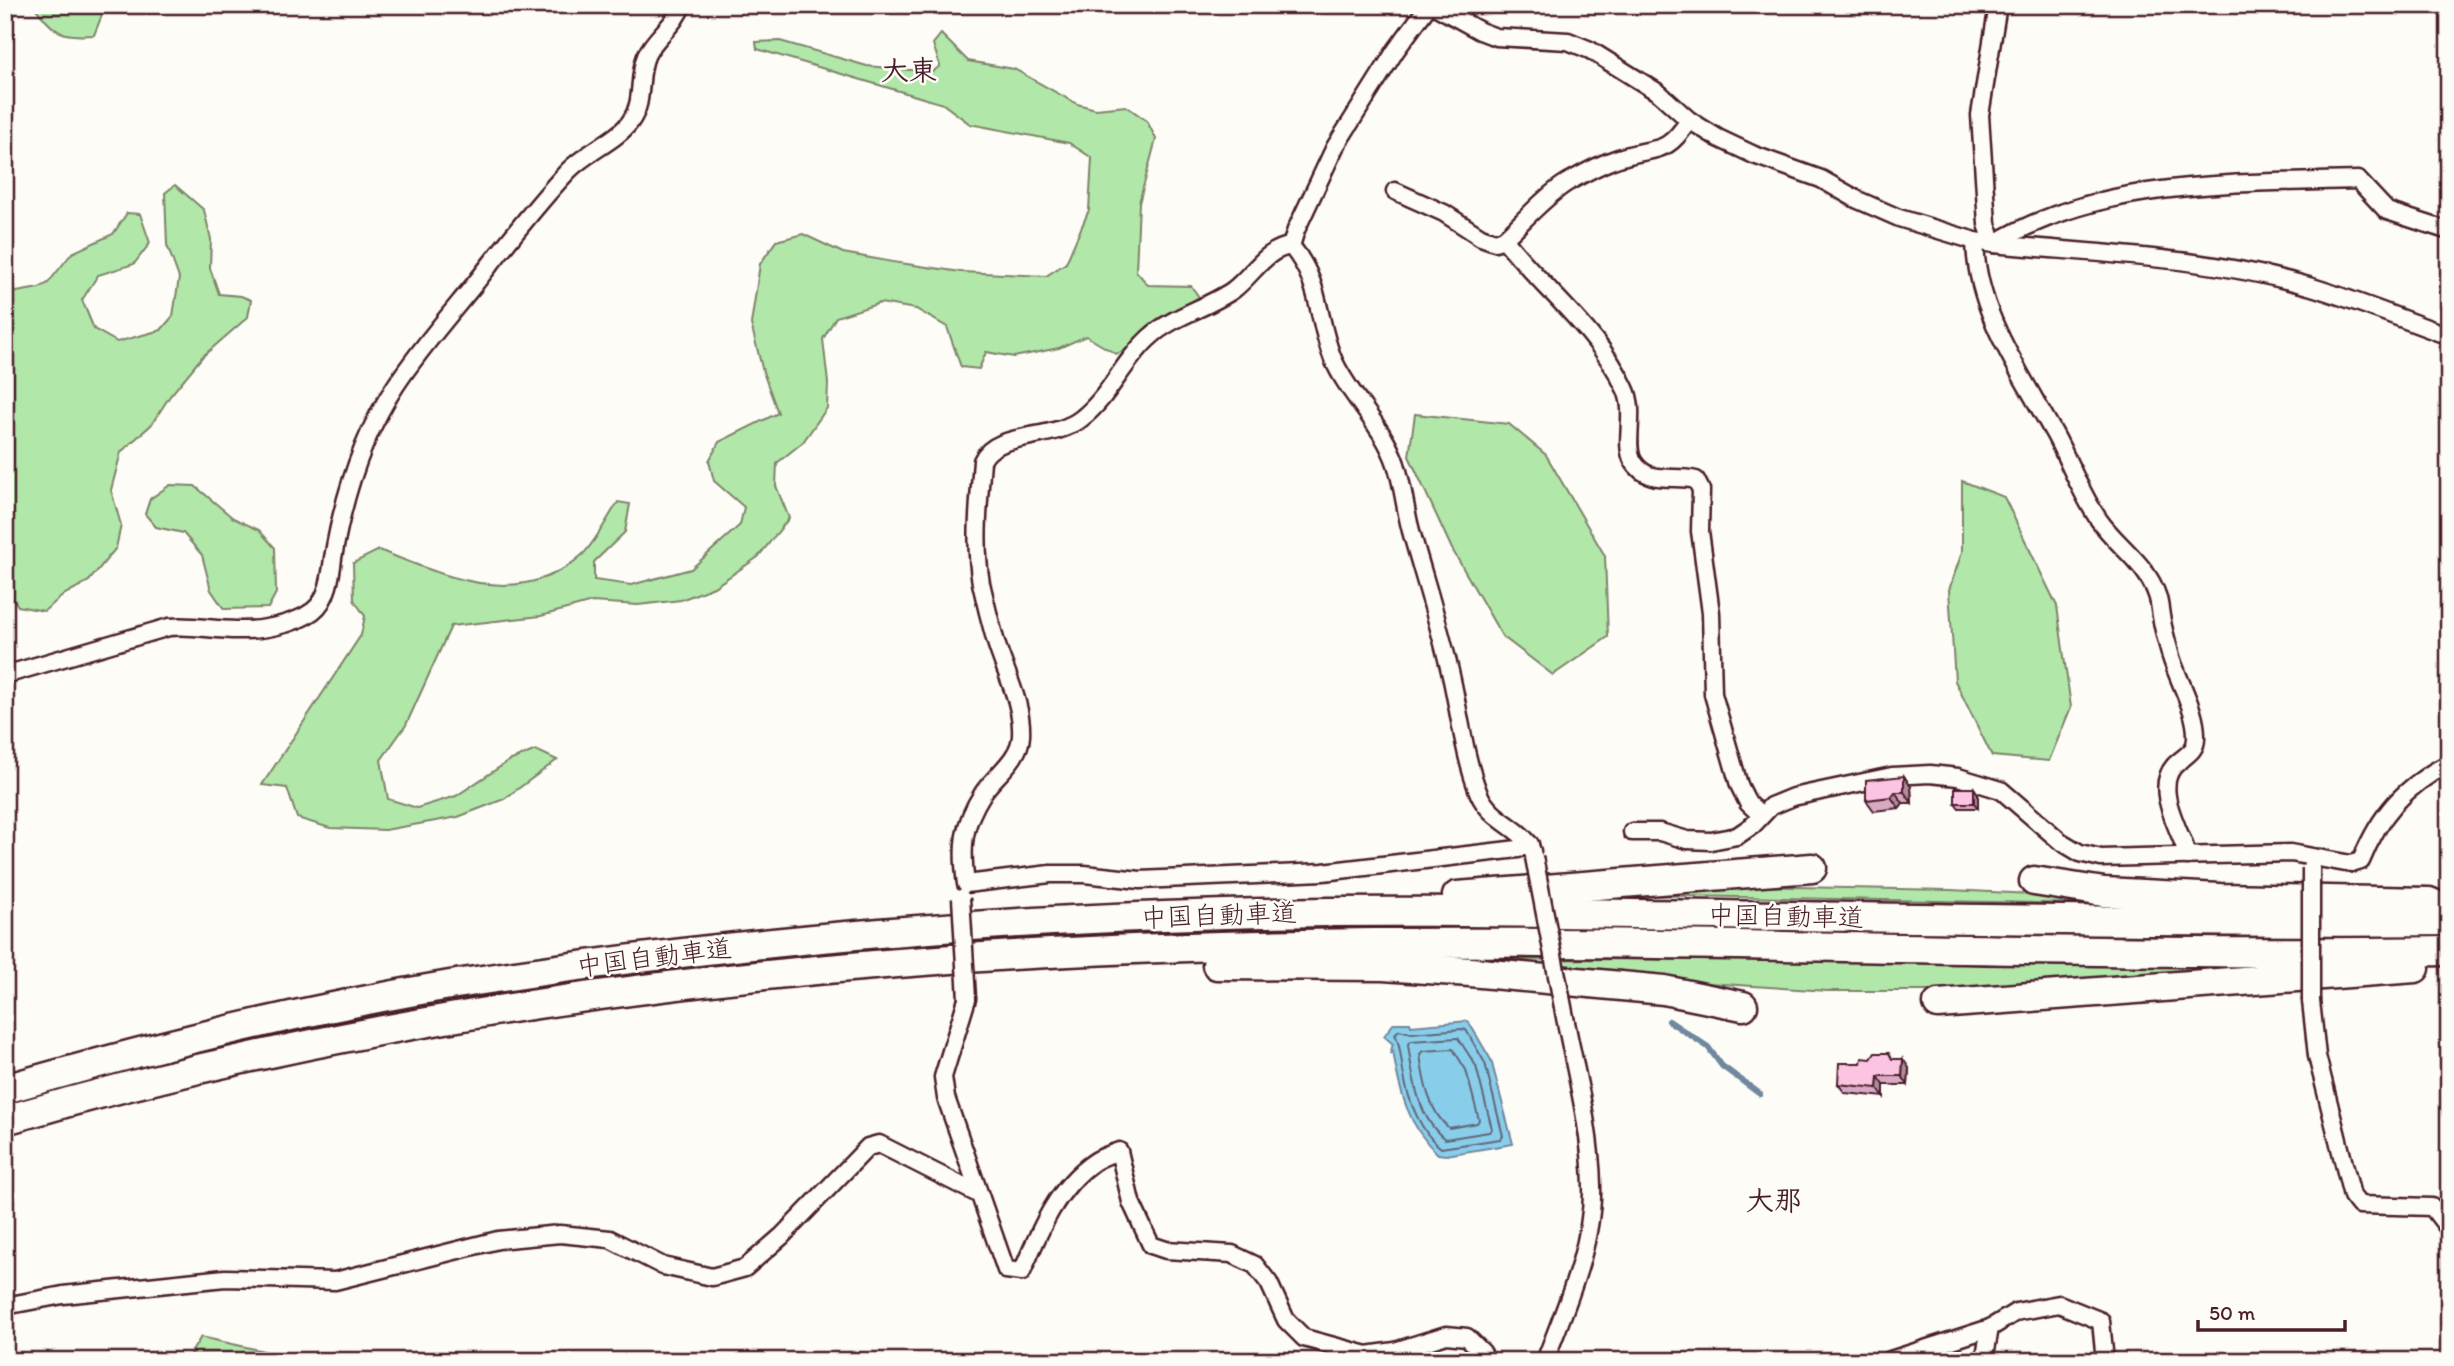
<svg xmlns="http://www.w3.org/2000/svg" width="2454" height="1366" viewBox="0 0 2454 1366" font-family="Itim,'Klee One',sans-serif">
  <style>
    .green { fill: #b1e7a9; stroke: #7e836a; stroke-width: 2 }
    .water { fill: #88ceea; stroke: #6f889e; stroke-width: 2 }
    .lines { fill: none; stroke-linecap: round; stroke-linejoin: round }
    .shore { stroke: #636577; stroke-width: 2 }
    .stream { stroke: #6f889e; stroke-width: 6 }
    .street-casing { stroke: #4a1f2b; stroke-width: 21 }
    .highway-casing { stroke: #4a1f2b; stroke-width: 33 }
    .street { stroke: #fdfcf7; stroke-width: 16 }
    .highway { stroke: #fdfcf7; stroke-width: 28 }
    .street-bridge-casing { stroke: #4a1f2b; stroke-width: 21; stroke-linecap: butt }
    .street-bridge { stroke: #fdfcf7; stroke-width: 16 }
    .wall { fill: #d8a9c2; stroke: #4a1f2b; stroke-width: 2 }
    .shaded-wall { fill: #b08a9e; stroke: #4a1f2b; stroke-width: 2 }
    .building { fill: #fbc5e1; stroke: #4a1f2b; stroke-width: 2 }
    .labels { text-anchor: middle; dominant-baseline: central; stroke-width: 5; stroke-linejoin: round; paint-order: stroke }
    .street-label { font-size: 26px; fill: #4a1f2b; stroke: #fdfcf7 }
    .neighbourhood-label { font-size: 28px; font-weight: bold; fill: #4a1f2b; stroke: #fdfcf7 }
  </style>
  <rect width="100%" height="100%" fill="#fdfcf7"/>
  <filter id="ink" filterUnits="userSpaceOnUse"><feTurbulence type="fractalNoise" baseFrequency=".0143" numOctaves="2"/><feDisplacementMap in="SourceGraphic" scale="14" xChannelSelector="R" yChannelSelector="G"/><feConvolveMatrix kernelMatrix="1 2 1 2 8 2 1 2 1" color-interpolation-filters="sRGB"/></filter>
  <g filter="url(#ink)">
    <g class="green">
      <path d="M33 5H106L94 35C59 37 55 33 33 5Z"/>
      <path d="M941 34 968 61 1014 69 1077 104 1096 109 1126 106 1147 121 1156 139 1139 203 1136 271 1148 285 1191 286 1199 297 1162 320 1134 347 1116 354 1086 336 1059 348 1014 357 986 352 979 369 961 367 947 327 916 309 880 303 836 317 823 339 828 383 827 408 803 442 777 463 776 486 789 518 758 557 714 587 681 600 638 605 592 602 541 616 451 626 406 725 381 760 388 799 417 808 456 796 509 761 536 750 557 760 504 799 458 817 385 830 330 828 297 818 287 788 262 785 361 635 365 616 354 600 353 563 379 550C445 576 519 611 582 555 595 543 608 517 618 502L630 504 625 532 594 562V580L631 585 691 569 740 525 744 507 714 481 709 461 719 442 778 413 763 372 751 324 760 264 776 241 803 234 843 253 893 262 961 272 1046 276 1066 263 1089 210 1092 158 1069 143 970 124 943 104 757 49 756 42 780 41 867 66 932 72 940 66 933 44Z"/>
      <polygon points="175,185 204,210 211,239 210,268 219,294 241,296 251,300 248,317 202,357 170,396 151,425 121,452 111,490 121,525 116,548 89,581 65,594 44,611 18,606 5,586 5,294 39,288 48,283 72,253 113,234 127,213 140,214 150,243 134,264 98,275 82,300 94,329 117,342 161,330 173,316 179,278 167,245 165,193"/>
      <polygon points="1415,414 1509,424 1546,455 1605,556 1608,637 1553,675 1502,636 1452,549 1409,456"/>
      <polygon points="1962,481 2004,497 2057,606 2071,707 2049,761 1992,756 1955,681 1949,590 1962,552"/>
      <polygon points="170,485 195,486 233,518 259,530 275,548 276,593 268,608 224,609 211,590 202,555 183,533 156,527 145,514 150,499"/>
      <polygon points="1747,886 1950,890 2093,897 2093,904 1633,895"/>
      <polygon points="1617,959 2203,966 2283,968 1944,991 1828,991 1676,981 1489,960"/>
      <polygon points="201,1337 308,1361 186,1361"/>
    </g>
    <path class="water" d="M1468 1021 1491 1060 1513 1144 1446 1155 1438 1154C1408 1127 1399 1090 1393 1051L1390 1054 1393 1044 1384 1036 1394 1023H1410L1411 1026Z"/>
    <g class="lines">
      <g class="shore">
        <path d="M1462 1029 1466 1030 1485 1063 1503 1136 1500 1139 1441 1148C1421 1133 1408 1100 1404 1076 1401 1062 1401 1046 1395 1034L1399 1030 1412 1033Z"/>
        <path d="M1458 1038 1476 1066 1492 1129 1489 1132 1445 1139C1417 1117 1413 1077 1408 1045L1411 1041Z"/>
        <path d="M1453 1049 1466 1070 1479 1120 1477 1123 1449 1128C1429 1112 1423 1079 1420 1054L1423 1051Z"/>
      </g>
      <polyline class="stream" points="1669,1021 1708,1047 1722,1066 1760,1094"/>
      <defs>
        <g id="street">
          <path d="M1433 5 1480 31 1496 37 1568 41 1590 50 1659 93 1689 120 1718 138 1754 155 1821 179 1858 200 1899 218 1975 241 1994 244C2100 254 2209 257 2312 287 2358 301 2404 320 2449 336"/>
          <path d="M1395 191 1444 213 1481 237 1495 242 1504 239C1523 222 1546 195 1568 182 1585 173 1603 162 1622 157 1657 146 1666 156 1689 120"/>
          <path d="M1504 239C1543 289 1598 330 1625 388 1637 412 1623 443 1633 461 1648 486 1675 474 1696 480L1701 490 1700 531 1711 613 1713 694 1739 785 1748 803 1761 815"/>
          <path d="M1975 241C1976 312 2022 375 2055 435 2070 463 2081 494 2099 520 2117 546 2147 564 2157 595 2160 603 2160 613 2162 621 2164 633 2168 645 2171 657 2179 683 2197 711 2196 738 2196 753 2183 756 2174 766 2153 790 2181 831 2188 856"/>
          <path d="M1994 244C2102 178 2237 184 2358 180L2387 211 2449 231"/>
          <polyline points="1994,244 1987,224 1980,115 1998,5"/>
          <path d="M1291 246C1265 249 1253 275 1233 290 1207 308 1173 316 1150 337 1123 361 1110 396 1082 418 1053 442 996 430 982 461 979 500 974 544 981 583 985 601 990 621 995 639 1004 671 1023 702 1021 736 1020 759 995 775 983 793 962 826 961 847 966 884L1050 874H1084L1140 880 1323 872 1518 849 1530 844"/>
          <path d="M1291 246C1322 283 1316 317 1333 359 1349 396 1383 425 1396 464 1403 485 1405 509 1411 531 1425 581 1441 630 1452 680 1460 717 1465 759 1479 794 1492 823 1525 828 1532 851"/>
          <polyline points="1291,246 1296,230 1335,147 1396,50 1429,5"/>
          <path d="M5 675 169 627C194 625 213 630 237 630 260 631 294 625 313 611 328 600 331 575 333 558 343 499 362 436 396 385 419 350 447 318 474 285 504 247 534 207 568 171 586 152 615 142 630 122 645 102 637 78 646 56 654 37 675 26 682 5"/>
          <path d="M1632 832H1660L1687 840 1711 841 1737 836 1753 825 1771 806 1793 797 1892 776 1930 774 1958 777 2001 790 2060 841 2080 853 2101 858 2291 853 2351 864 2361 861C2380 814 2404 787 2449 763"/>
          <path d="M967 999 943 1077 946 1098 1006 1270 1022 1272C1039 1232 1056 1188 1094 1162 1101 1157 1111 1154 1119 1151L1131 1202 1151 1245 1166 1250 1232 1254 1255 1265 1269 1283 1286 1320 1304 1338 1367 1355 1395 1351 1446 1335 1467 1337 1483 1353V1361"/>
          <polyline points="2311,1001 2317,1056 2352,1196 2359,1205 2432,1207 2449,1229"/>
          <polyline points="5,1306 63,1295 225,1278 335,1281 498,1240 560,1234 610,1239 663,1266 712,1277 745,1268 782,1236 868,1147 879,1144 978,1194"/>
          <path d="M1545 1361C1565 1308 1594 1244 1592 1186 1591 1127 1574 1066 1563 1007"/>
          <polyline points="1887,1361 1990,1328"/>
          <polyline points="1984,1361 1990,1328 2016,1312 2059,1304 2101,1321 2104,1351"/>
        </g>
        <g id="highway">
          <polyline points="2034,881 2104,892 2220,898 2429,902 2436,905"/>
          <polyline points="1457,896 1812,868"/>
          <polyline points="1217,965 1383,966 1470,972 1664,990 1743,1006"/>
          <polyline points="1938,1004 2415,968"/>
          <path d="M5 1089C151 1047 300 1010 450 985 707 944 966 921 1225 914 1361 910 1497 912 1633 914 1905 917 2177 924 2449 921"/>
          <path d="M5 1120C449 990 913 947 1374 943 1732 940 2090 957 2449 951"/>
        </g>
      </defs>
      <use href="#street" class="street-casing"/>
      <use href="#highway" class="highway-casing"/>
      <use href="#street" class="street"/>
      <use href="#highway" class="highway"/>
      <defs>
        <g id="street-bridge">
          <polyline points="1534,857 1563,1007"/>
          <polyline points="961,898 967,999"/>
          <polyline points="2311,1001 2311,868"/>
        </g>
      </defs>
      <use href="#street-bridge" class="street-bridge-casing"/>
      <use href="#street-bridge" class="street-bridge"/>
    </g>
    <g class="wall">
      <polygon points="1904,776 1911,787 1912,803 1903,803 1899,808 1874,811 1866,800"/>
      <polygon points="1974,788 1978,794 1978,808 1959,808 1955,803"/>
      <polygon points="1892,1059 1909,1068 1908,1085 1884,1085 1884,1097 1845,1093 1838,1084 1861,1063"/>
    </g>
    <g class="shaded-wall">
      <polygon points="1904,776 1911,787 1912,803 1904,792"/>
      <polygon points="1974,788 1978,794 1978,808 1974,803"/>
      <polygon points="1895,792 1903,803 1899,808 1891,797"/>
      <polygon points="1903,1059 1909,1068 1908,1085 1902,1076"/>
      <polygon points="1878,1076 1884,1085 1884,1097 1877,1088"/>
    </g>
    <g class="building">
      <polygon points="1904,776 1904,792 1895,792 1891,797 1866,800 1866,780"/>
      <rect x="1955" y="788" width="19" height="15"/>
      <polygon points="1875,1053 1889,1053 1892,1059 1903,1059 1902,1076 1878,1076 1877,1088 1838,1084 1839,1063 1861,1063 1862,1058 1871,1059"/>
    </g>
  </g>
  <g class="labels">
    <g class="street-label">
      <text transform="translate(1219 915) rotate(-2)">中国自動車道</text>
      <text transform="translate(1786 916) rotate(1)">中国自動車道</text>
      <text transform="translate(654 957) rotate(-7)">中国自動車道</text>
    </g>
    <g class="neighbourhood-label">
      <text x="909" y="70">大東</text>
      <text x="1774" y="1200">大那</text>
    </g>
  </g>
  <rect width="2454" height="1366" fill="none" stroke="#fdfcf7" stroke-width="28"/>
  <rect x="14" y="14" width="2426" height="1338" fill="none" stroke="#4a1f2b" stroke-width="2.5" filter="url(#ink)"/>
  <path d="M2198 1320v10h147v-10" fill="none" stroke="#4a1f2b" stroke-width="3.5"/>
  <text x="2209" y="1320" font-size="21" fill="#4a1f2b" stroke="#fdfcf7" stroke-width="5" paint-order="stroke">50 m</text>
</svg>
